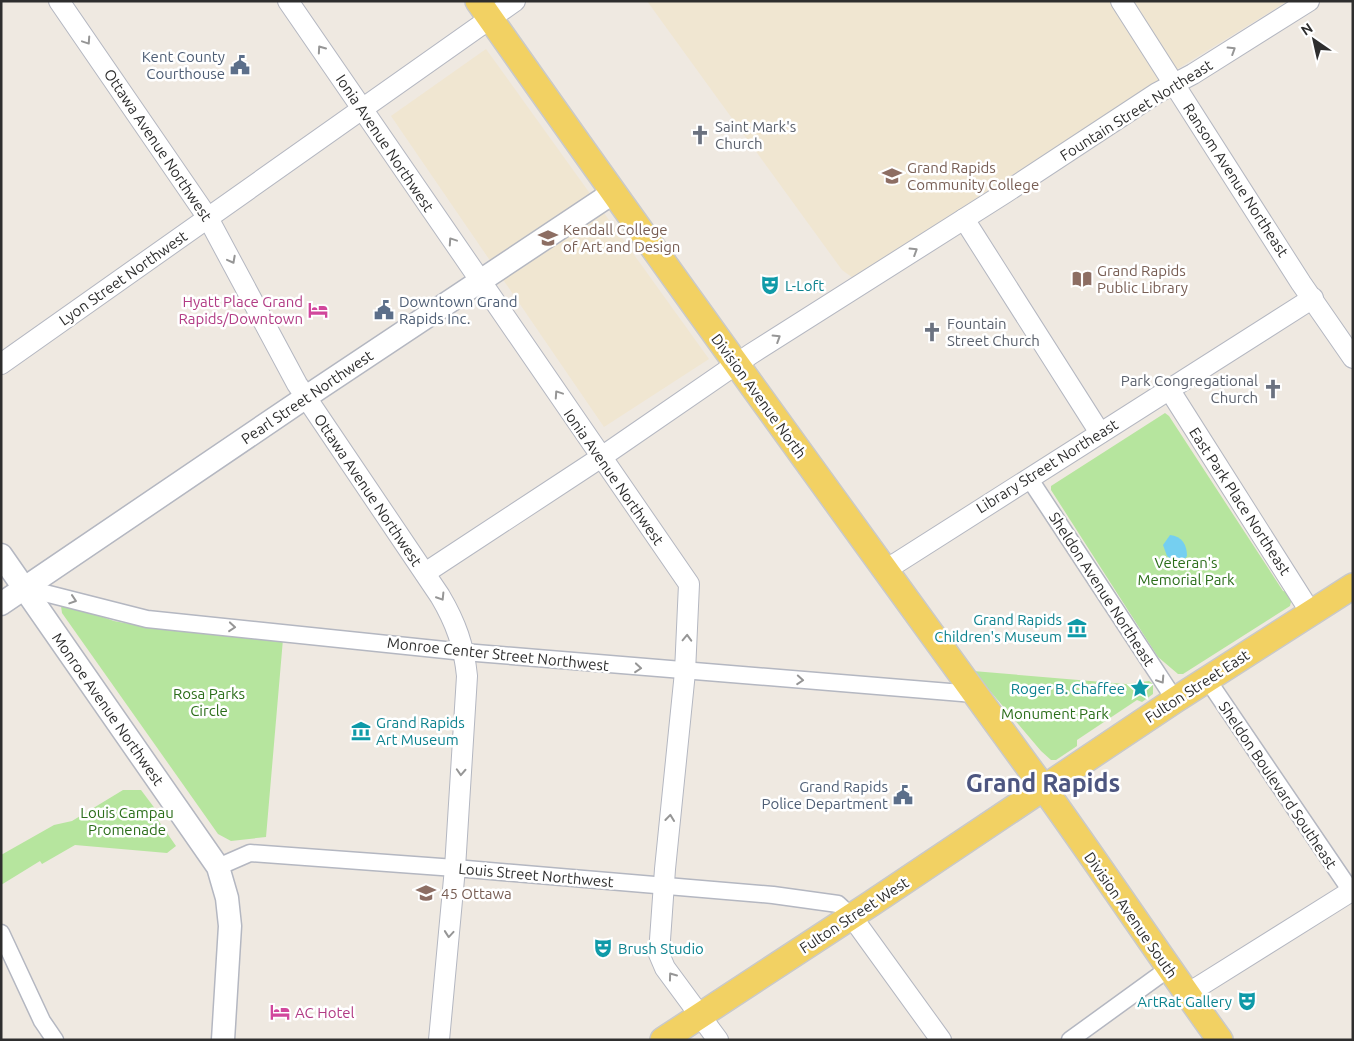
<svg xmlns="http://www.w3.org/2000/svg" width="1354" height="1041" viewBox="0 0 1354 1041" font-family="Ubuntu,sans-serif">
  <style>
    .education { fill: #f0e6d1 }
    .green { fill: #b6e59e }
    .water { fill: #75cff0 }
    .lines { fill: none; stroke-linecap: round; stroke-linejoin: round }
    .minor-casing { stroke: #b4b7c1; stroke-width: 19 }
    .tertiary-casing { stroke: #b4b7c1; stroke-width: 22 }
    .secondary-casing { stroke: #b4b7c1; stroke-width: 25 }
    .primary-casing { stroke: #c9c9c9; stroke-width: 28 }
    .minor { stroke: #fff; stroke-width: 16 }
    .tertiary { stroke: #fff; stroke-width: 20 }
    .secondary { stroke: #fff; stroke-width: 22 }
    .primary { stroke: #f2d163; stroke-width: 25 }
    .oneway { stroke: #969696 }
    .labels { text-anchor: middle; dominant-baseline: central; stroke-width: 5; stroke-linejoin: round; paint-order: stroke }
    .service-label { font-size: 15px; fill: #4e5e75; stroke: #fff; text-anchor: end }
    .street-label { font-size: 15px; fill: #2e2e2e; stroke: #fff }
    .worship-label { font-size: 15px; fill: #5b616d; stroke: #fff; text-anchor: start }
    .education-label { font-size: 15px; fill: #785e54; stroke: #fff; text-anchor: start }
    .culture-label { font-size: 15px; fill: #0d838f; stroke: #fff; text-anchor: start }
    .hotel-label { font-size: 15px; fill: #b23c85; stroke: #fff; text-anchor: end }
    .park-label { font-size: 15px; fill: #2c6e1b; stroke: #fff }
    .town-label { font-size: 25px; font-weight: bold; fill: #4d5680; stroke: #fff }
  </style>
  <rect width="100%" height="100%" fill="#efe9e1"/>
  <g class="education">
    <polygon points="647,1 1288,1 1158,81 853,278 842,270"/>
    <polygon points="486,49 709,359 604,427 391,116"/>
  </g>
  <g class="green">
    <polygon points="1165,413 1169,416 1283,591 1288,592 1292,598 1290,606 1183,674 1178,674 1158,657 1051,490 1051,486"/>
    <polygon points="68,605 114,621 146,627 283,639 266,837 231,841 218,834 62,613 61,606"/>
    <polygon points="973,671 1126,684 1149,681 1153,684 1153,694 1142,702 1137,700 1077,740 1077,746 1056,760 1051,760 1041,751"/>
    <polygon points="123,790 141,790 159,814 158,820 176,846 167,853 75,845 42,864 40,861 1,885 1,855 54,825 72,821"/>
  </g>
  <path class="water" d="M1170 535C1182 536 1187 545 1187 556L1183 561 1174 562 1167 556 1163 545Z"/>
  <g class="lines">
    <defs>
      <g id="minor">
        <polyline points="1029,478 1175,700"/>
        <polyline points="25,588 147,619 464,652 974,694"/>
        <polyline points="1207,679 1353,894"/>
        <polyline points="218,867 250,853 455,868 773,895 838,904 852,917"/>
        <polyline points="1,933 42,1021 55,1040"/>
        <polyline points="1070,1040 1168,969"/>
      </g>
      <g id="tertiary">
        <path d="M59 1 208 218 297 384 440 596C456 623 464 646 467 676L455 868 439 1040"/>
        <polyline points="288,1 689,584 685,672 665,869 659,954 665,968 718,1040"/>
        <polyline points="1121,1 1301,283 1353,358"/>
        <polyline points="964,219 1100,433"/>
        <polyline points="1,364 515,1"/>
        <polyline points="1169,389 1311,613"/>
        <polyline points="884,571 1313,298"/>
        <polyline points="425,573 600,458 751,354 1005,193 1157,93 1193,74 1309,1"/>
        <polyline points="852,917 941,1040"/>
        <polyline points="1187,994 1353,890"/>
      </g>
      <g id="secondary">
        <polyline points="1,555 218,867 227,898 230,926 223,1040"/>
        <polyline points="1,604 318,389 614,192"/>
      </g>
      <g id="primary">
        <path d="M478 1C660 260 846 516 1032 772 1096 860 1156 951 1220 1040"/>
        <polyline points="663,1040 872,903 1175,700 1353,586"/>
      </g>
    </defs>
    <use href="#minor" class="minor-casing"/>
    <use href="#tertiary" class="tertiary-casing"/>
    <use href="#secondary" class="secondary-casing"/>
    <use href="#primary" class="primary-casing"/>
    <use href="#minor" class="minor"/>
    <use href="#tertiary" class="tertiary"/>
    <use href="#secondary" class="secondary"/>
    <use href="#primary" class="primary"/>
  </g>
  <defs><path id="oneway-chevron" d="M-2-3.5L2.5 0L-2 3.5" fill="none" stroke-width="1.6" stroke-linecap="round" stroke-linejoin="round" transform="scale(1.25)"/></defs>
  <g class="oneway">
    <use href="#oneway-chevron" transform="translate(87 41) rotate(56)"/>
    <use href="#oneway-chevron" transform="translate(321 49) rotate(-125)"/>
    <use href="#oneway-chevron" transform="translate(1232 50) rotate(-32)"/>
    <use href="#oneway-chevron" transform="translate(452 241) rotate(-124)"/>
    <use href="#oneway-chevron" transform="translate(914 251) rotate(-32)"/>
    <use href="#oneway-chevron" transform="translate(232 260) rotate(62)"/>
    <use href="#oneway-chevron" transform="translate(777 338) rotate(-32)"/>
    <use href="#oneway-chevron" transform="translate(558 394) rotate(-124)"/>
    <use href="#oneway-chevron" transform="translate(441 597) rotate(58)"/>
    <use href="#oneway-chevron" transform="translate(73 600) rotate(18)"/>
    <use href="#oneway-chevron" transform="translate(232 627) rotate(5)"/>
    <use href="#oneway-chevron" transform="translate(687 638) rotate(-88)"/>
    <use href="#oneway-chevron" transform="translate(638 668) rotate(5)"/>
    <use href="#oneway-chevron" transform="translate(800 680) rotate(4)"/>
    <use href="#oneway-chevron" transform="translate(1161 680) rotate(57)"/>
    <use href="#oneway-chevron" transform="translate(461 772) rotate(93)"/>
    <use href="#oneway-chevron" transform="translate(670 818) rotate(-84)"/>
    <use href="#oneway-chevron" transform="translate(449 934) rotate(95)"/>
    <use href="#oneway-chevron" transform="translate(672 976) rotate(-126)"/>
  </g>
  <defs>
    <symbol id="civic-bare" viewBox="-9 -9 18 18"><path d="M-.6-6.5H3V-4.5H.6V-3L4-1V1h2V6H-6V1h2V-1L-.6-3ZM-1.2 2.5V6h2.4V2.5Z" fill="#5c6f8a" stroke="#fff" stroke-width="2.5" paint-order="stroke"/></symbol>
    <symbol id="church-bare" viewBox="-9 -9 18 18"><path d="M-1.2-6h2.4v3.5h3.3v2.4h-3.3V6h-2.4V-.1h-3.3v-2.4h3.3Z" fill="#6b7280" stroke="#fff" stroke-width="2.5" paint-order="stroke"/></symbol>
    <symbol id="university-bare" viewBox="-9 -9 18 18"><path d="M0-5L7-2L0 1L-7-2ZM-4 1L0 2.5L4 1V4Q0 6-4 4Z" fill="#8d6e63" stroke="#fff" stroke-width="2.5" paint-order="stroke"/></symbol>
    <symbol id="library-bare" viewBox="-9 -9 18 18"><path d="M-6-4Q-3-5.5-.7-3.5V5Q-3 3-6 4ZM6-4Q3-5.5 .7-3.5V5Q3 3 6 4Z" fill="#8d6e63" stroke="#fff" stroke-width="2.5" paint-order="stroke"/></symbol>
    <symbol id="theatre-bare" viewBox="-9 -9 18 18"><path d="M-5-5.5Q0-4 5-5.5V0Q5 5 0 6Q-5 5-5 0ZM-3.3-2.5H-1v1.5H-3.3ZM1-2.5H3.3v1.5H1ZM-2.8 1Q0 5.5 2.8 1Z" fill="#0f9aa8" stroke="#fff" stroke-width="2.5" paint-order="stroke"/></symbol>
    <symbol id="hotel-bare" viewBox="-9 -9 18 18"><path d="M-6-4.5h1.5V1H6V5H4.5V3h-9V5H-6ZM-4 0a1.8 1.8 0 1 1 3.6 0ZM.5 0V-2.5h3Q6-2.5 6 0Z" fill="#d1479c" stroke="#fff" stroke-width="2.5" paint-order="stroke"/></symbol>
    <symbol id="museum-bare" viewBox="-9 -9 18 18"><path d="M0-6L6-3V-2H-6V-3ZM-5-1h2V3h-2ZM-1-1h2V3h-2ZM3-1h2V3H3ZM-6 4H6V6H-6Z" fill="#0f9aa8" stroke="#fff" stroke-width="2.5" paint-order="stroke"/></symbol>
    <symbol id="sight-bare" viewBox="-9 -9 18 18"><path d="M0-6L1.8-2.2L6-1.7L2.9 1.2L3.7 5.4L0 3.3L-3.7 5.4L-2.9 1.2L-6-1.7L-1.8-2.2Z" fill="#0f9aa8" stroke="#fff" stroke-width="2.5" paint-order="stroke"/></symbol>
  </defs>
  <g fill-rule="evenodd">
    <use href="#civic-bare" x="226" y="51" width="28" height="28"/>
    <use href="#church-bare" x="686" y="121" width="28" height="28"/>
    <use href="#university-bare" x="878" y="162" width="28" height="28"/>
    <use href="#university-bare" x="534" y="224" width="28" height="28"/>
    <use href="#library-bare" x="1068" y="265" width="28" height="28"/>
    <use href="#theatre-bare" x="756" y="271" width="28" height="28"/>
    <use href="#hotel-bare" x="304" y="296" width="28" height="28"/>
    <use href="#civic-bare" x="370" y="296" width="28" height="28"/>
    <use href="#church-bare" x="918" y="318" width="28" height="28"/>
    <use href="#church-bare" x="1259" y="375" width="28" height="28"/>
    <use href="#museum-bare" x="1063" y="614" width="28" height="28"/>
    <use href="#sight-bare" x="1126" y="674" width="28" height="28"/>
    <use href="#museum-bare" x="347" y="717" width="28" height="28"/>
    <use href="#civic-bare" x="889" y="781" width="28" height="28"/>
    <use href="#university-bare" x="412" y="879" width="28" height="28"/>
    <use href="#theatre-bare" x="589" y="934" width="28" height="28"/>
    <use href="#theatre-bare" x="1233" y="987" width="28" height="28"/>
    <use href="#hotel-bare" x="266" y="998" width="28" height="28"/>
  </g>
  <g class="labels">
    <g class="service-label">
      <text x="225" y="56">Kent County<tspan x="225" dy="17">Courthouse</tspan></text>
      <text x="399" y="301" text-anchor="start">Downtown Grand<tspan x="399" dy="17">Rapids Inc.</tspan></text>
      <text x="888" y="786">Grand Rapids<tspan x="888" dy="17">Police Department</tspan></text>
    </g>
    <g class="street-label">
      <text transform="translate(1136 110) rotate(-32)">Fountain Street Northeast</text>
      <text transform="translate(385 143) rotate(56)">Ionia Avenue Northwest</text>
      <text transform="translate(158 145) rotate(56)">Ottawa Avenue Northwest</text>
      <text transform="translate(1236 180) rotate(57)">Ransom Avenue Northeast</text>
      <text transform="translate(123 278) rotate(-35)">Lyon Street Northwest</text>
      <text transform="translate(759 396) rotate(54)">Division Avenue North</text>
      <text transform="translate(307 397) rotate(-34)">Pearl Street Northwest</text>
      <text transform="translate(1047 466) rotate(-32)">Library Street Northeast</text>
      <text transform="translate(614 477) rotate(55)">Ionia Avenue Northwest</text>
      <text transform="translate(368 490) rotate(56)">Ottawa Avenue Northwest</text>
      <text transform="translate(1240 501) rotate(57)">East Park Place Northeast</text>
      <text transform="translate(1102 589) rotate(57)">Sheldon Avenue Northeast</text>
      <text transform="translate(498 654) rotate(6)">Monroe Center Street Northwest</text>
      <text transform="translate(1197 686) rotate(-33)">Fulton Street East</text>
      <text transform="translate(108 709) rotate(55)">Monroe Avenue Northwest</text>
      <text transform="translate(1278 785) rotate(56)">Sheldon Boulevard Southeast</text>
      <text transform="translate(536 875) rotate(5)">Louis Street Northwest</text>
      <text transform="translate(854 915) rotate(-33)">Fulton Street West</text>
      <text transform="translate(1131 915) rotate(55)">Division Avenue South</text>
    </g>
    <g class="worship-label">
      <text x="715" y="126">Saint Mark's<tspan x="715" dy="17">Church</tspan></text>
      <text x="947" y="323">Fountain<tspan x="947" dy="17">Street Church</tspan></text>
      <text x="1258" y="380" text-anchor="end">Park Congregational<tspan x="1258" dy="17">Church</tspan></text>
    </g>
    <g class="education-label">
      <text x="907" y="167">Grand Rapids<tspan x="907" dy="17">Community College</tspan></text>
      <text x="563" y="229">Kendall College<tspan x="563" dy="17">of Art and Design</tspan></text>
      <text x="1097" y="270">Grand Rapids<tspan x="1097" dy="17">Public Library</tspan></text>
      <text x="441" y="893">45 Ottawa</text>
    </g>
    <g class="culture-label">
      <text x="785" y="285">L-Loft</text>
      <text x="1062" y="619" text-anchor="end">Grand Rapids<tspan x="1062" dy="17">Children's Museum</tspan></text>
      <text x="1125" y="688" text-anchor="end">Roger B. Chaffee</text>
      <text x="376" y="722">Grand Rapids<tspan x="376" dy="17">Art Museum</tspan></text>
      <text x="618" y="948">Brush Studio</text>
      <text x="1232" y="1001" text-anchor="end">ArtRat Gallery</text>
    </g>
    <g class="hotel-label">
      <text x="303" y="301">Hyatt Place Grand<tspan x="303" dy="17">Rapids/Downtown</tspan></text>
      <text x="295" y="1012" text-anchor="start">AC Hotel</text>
    </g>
    <g class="park-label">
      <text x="1186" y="562">Veteran's<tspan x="1186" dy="17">Memorial Park</tspan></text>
      <text x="209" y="693">Rosa Parks<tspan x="209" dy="17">Circle</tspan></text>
      <text x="1055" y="713">Monument Park</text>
      <text x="127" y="812">Louis Campau<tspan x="127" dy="17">Promenade</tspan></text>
    </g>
    <g class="town-label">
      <text x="1043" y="783">Grand Rapids</text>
    </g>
  </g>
  <rect width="1354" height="1041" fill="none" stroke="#2e2e2e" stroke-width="5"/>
  <g transform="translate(1314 40) rotate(326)" stroke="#ffffff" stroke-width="4" paint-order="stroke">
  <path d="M0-4L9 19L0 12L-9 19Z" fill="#2e2e2e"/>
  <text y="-8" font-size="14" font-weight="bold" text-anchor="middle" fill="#2e2e2e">N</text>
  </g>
</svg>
